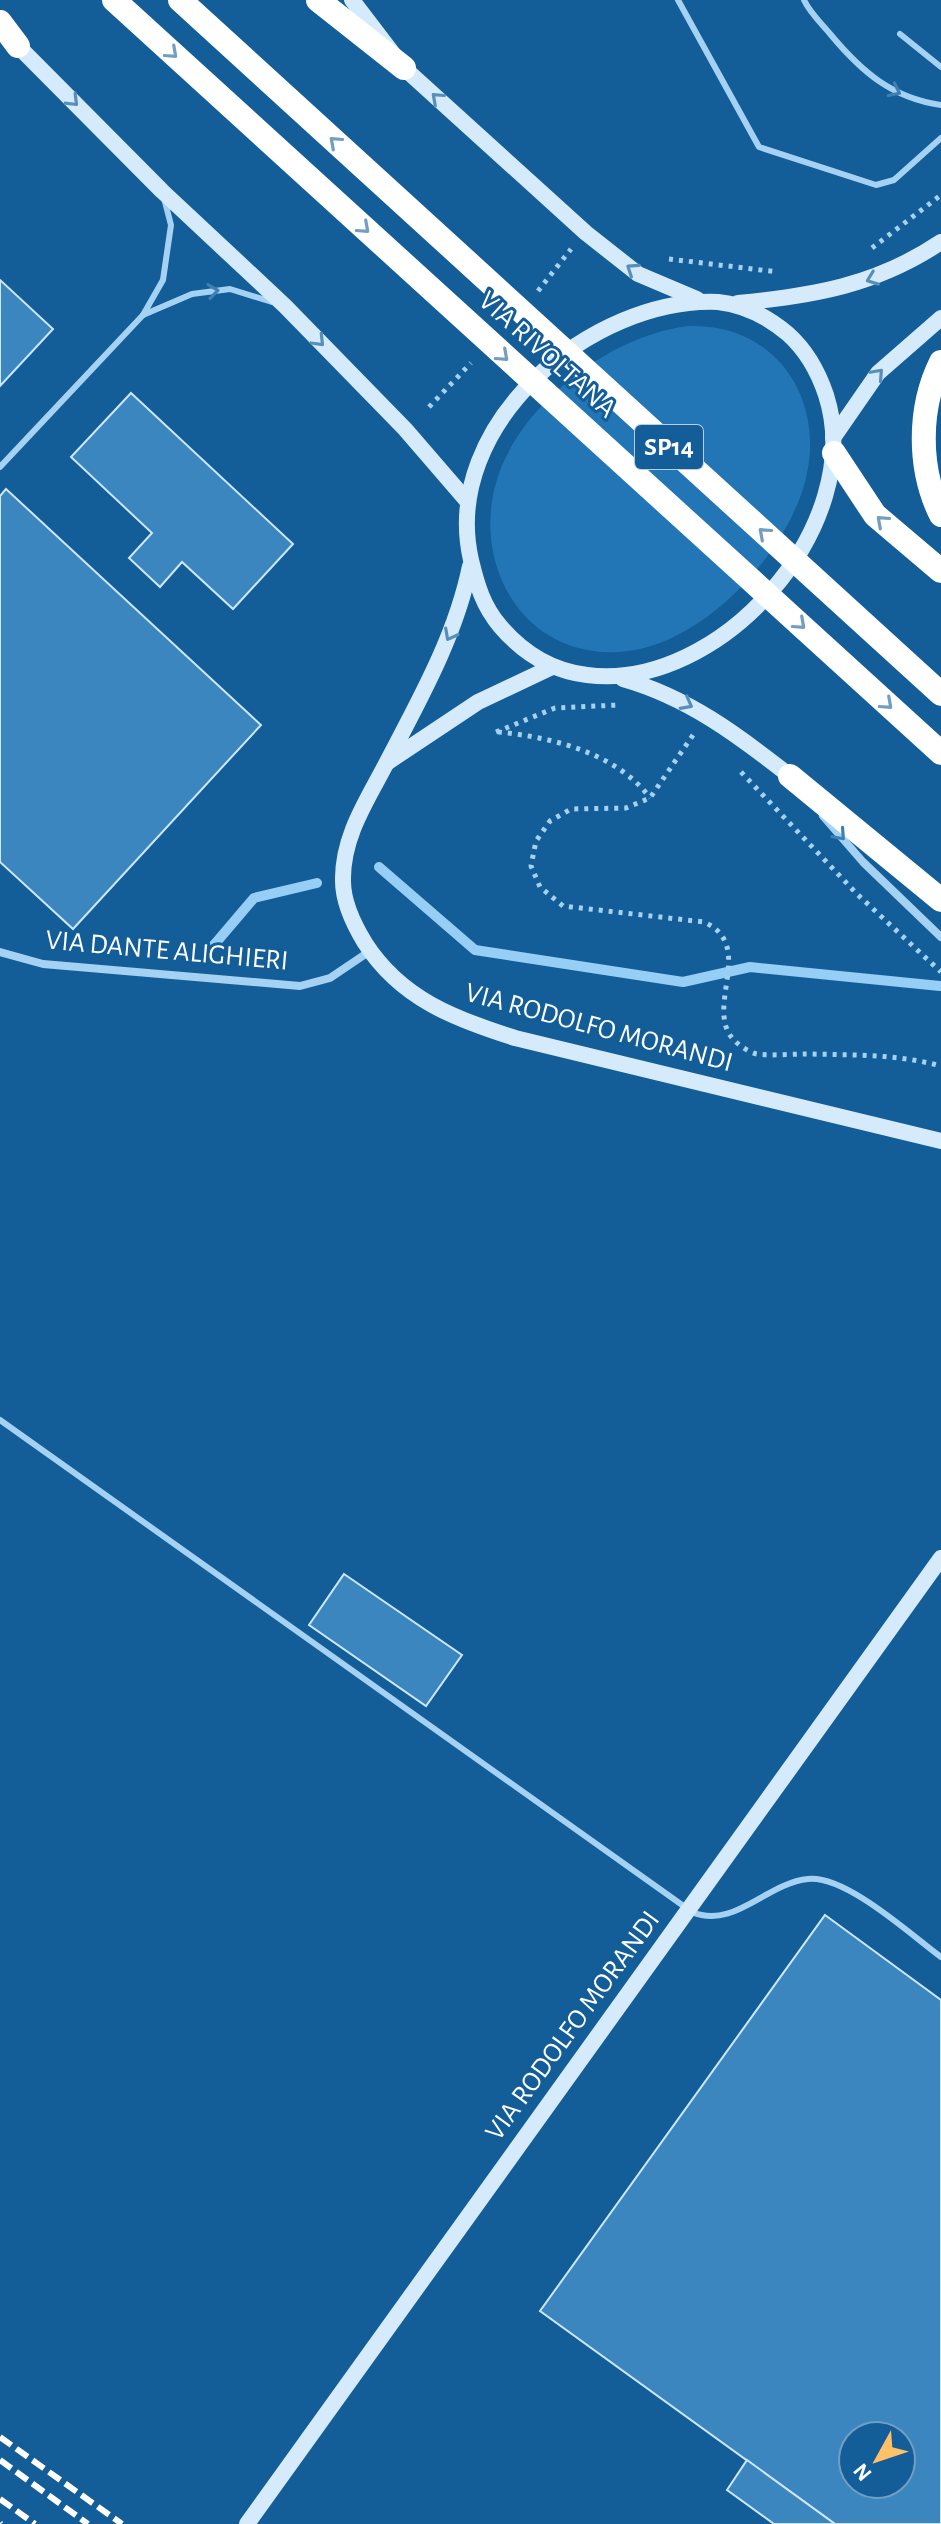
<svg xmlns="http://www.w3.org/2000/svg" width="941" height="2524" viewBox="0 0 941 2524" font-family="'Alegreya Sans',sans-serif">
  <style>
    .green { fill: #2276b5 }
    .lines { fill: none; stroke-linecap: round; stroke-linejoin: round }
    .stream { stroke: #97cef6; stroke-width: 10 }
    .building { fill: #3c86c0; stroke: #cde8fd; stroke-width: 2; fill-rule: evenodd }
    .path { stroke: #a5d1f3; stroke-width: 5; stroke-dasharray: 4 6; stroke-linecap: butt }
    .lane { stroke: #a5d1f3; stroke-width: 6 }
    .street { stroke: #a5d1f3; stroke-width: 8 }
    .secondary { stroke: #d5ebfc; stroke-width: 16 }
    .highway { stroke: #fff; stroke-width: 24 }
    .rail { stroke: #fff; stroke-width: 6; stroke-dasharray: 14 6; stroke-linecap: butt }
    .oneway { stroke: #719ec1 }
    .oneway2 { stroke: #3f80b3 }
    .oneway3 { stroke: #578fbb }
    .labels { text-anchor: middle; dominant-baseline: central; stroke-width: 6; stroke-linejoin: round; paint-order: stroke }
    .shield { fill: #135d98; stroke: #b8cee0; stroke-width: 2 }
    .shield-label { font-size: 26px; font-weight: bold; fill: #fff }
    .street-label { font-size: 28px; fill: #fff; stroke: #135d98 }
  </style>
  <rect width="100%" height="100%" fill="#135d98"/>
  <path class="green" d="M689 326C776 323 827 400 805 482 785 557 699 648 619 652 514 658 463 547 505 459 536 393 617 334 689 326Z"/>
  <g class="lines">
    <g class="stream">
      <polyline points="379,867 475,950 683,982 750,967 940,986"/>
      <polyline points="208,952 254,898 317,883"/>
    </g>
  </g>
  <g class="building">
    <polygon points="0,280 53,329 0,386"/>
    <polygon points="131,393 293,544 233,609 182,562 160,587 129,558 152,533 71,457"/>
    <polygon points="6,489 261,725 73,929 0,862 0,496"/>
    <polygon points="344,1574 462,1655 426,1706 309,1625"/>
    <path d="M825 1915 941 2000V2524H835L540 2311ZM853 2436H901V2484H853Z"/>
    <polygon points="747,2460 835,2524 774,2524 727,2490"/>
  </g>
  <g class="lines">
    <g class="path">
      <polyline points="872,248 941,195"/>
      <polyline points="669,259 778,272"/>
      <polyline points="538,291 571,249"/>
      <polyline points="429,407 471,363"/>
      <polyline points="496,732 555,708 619,705"/>
      <path d="M498 732C551 737 617 753 650 798"/>
      <path d="M693 735 650 798 626 808 571 809 550 821 536 841 531 866 540 887 563 906 704 922C758 946 701 1011 736 1042 741 1047 751 1053 757 1054 773 1056 791 1054 807 1054 852 1055 897 1054 941 1066"/>
      <polyline points="741,772 857,894 941,972"/>
    </g>
    <g class="lane">
      <polyline points="678,0 759,147 876,185 894,180 941,138"/>
      <path d="M804 0C810 13 822 24 831 35 862 72 892 98 941 105"/>
      <polyline points="900,34 941,67"/>
      <polyline points="143,315 192,294 230,289 272,302"/>
      <polyline points="0,467 143,315 163,280 171,225 164,198"/>
      <path d="M0 1420 692 1912C734 1930 766 1883 808 1879 846 1875 911 1935 941 1957"/>
    </g>
    <g class="street">
      <polyline points="823,816 863,862 941,937"/>
      <polyline points="0,952 43,964 300,986 330,978 370,951"/>
    </g>
    <g class="secondary">
      <polyline points="352,0 404,68 586,233 638,274 697,299"/>
      <polyline points="12,40 162,191 285,306 405,429 468,502"/>
      <path d="M718 302C745 305 767 316 788 334 807 351 818 371 826 395 868 525 720 692 587 675 552 671 523 653 500 626 483 606 477 585 471 560 440 425 591 297 718 302Z"/>
      <path d="M738 303C813 296 877 285 941 242"/>
      <polyline points="833,438 878,373 941,318"/>
      <path d="M470 566C456 635 420 699 387 762 368 799 342 836 343 881 343 903 354 925 365 943 401 999 455 1019 515 1038L941 1141"/>
      <path d="M623 679C687 697 738 735 790 776"/>
      <polyline points="388,762 478,702 552,667"/>
      <polyline points="247,2524 941,1558"/>
    </g>
    <g class="highway">
      <polyline points="114,0 941,753"/>
      <polyline points="180,0 941,694"/>
      <polyline points="318,0 404,68"/>
      <polyline points="0,22 18,46"/>
      <path d="M941 362C918 408 918 469 941 515"/>
      <polyline points="834,453 875,515 941,571"/>
      <polyline points="790,776 941,900"/>
    </g>
    <g class="rail">
      <polyline points="0,2437 122,2524"/>
      <polyline points="0,2460 88,2524"/>
      <polyline points="0,2499 35,2524"/>
      <polyline points="0,2523 1,2524"/>
    </g>
  </g>
  <defs><path id="oneway-chevron" d="M-2-3.5L2.5 0L-2 3.5" fill="none" stroke-width="1.6" stroke-linecap="round" stroke-linejoin="round" transform="scale(2)"/></defs>
  <g class="oneway">
    <use href="#oneway-chevron" transform="translate(172 53) rotate(42)"/>
    <use href="#oneway-chevron" transform="translate(335 142) rotate(-138)"/>
    <use href="#oneway-chevron" transform="translate(364 228) rotate(42)"/>
    <use href="#oneway-chevron" transform="translate(503 356) rotate(42)"/>
    <use href="#oneway-chevron" transform="translate(882 521) rotate(-138)"/>
    <use href="#oneway-chevron" transform="translate(764 533) rotate(-138)"/>
    <use href="#oneway-chevron" transform="translate(800 624) rotate(42)"/>
    <use href="#oneway-chevron" transform="translate(887 704) rotate(42)"/>
  </g>
  <g class="oneway2">
    <use href="#oneway-chevron" transform="translate(895 91) rotate(26)"/>
    <use href="#oneway-chevron" transform="translate(213 291) rotate(-8)"/>
    <use href="#oneway-chevron" transform="translate(840 835) rotate(48)"/>
  </g>
  <g class="oneway3">
    <use href="#oneway-chevron" transform="translate(437 98) rotate(-138)"/>
    <use href="#oneway-chevron" transform="translate(73 101) rotate(45)"/>
    <use href="#oneway-chevron" transform="translate(632 269) rotate(-146)"/>
    <use href="#oneway-chevron" transform="translate(872 279) rotate(159)"/>
    <use href="#oneway-chevron" transform="translate(319 341) rotate(46)"/>
    <use href="#oneway-chevron" transform="translate(878 374) rotate(-48)"/>
    <use href="#oneway-chevron" transform="translate(450 635) rotate(118)"/>
    <use href="#oneway-chevron" transform="translate(687 704) rotate(28)"/>
  </g>
  <g class="labels">
    <rect class="shield" x="635" y="425" width="68" height="44" rx="6"/>
    <g class="shield-label">
      <text x="669" y="447">SP14</text>
    </g>
    <g class="street-label">
      <text transform="translate(547 355) rotate(42)">VIA RIVOLTANA</text>
      <text transform="translate(167 951) rotate(5)">VIA DANTE ALIGHIERI</text>
      <text transform="translate(599 1028) rotate(15)">VIA RODOLFO MORANDI</text>
      <text transform="translate(573 2026) rotate(-54)">VIA RODOLFO MORANDI</text>
    </g>
  </g>
  <g transform="translate(877 2460) rotate(230)"><circle r="38" fill="#135d98" stroke="#719ec1" stroke-width="2"/>
  <path d="M0-6L14 30L0 20L-14 30Z" fill="#ffc167"/>
  <text y="-12" font-size="22" font-weight="bold" text-anchor="middle" fill="#ffffff">N</text>
  </g>
</svg>
